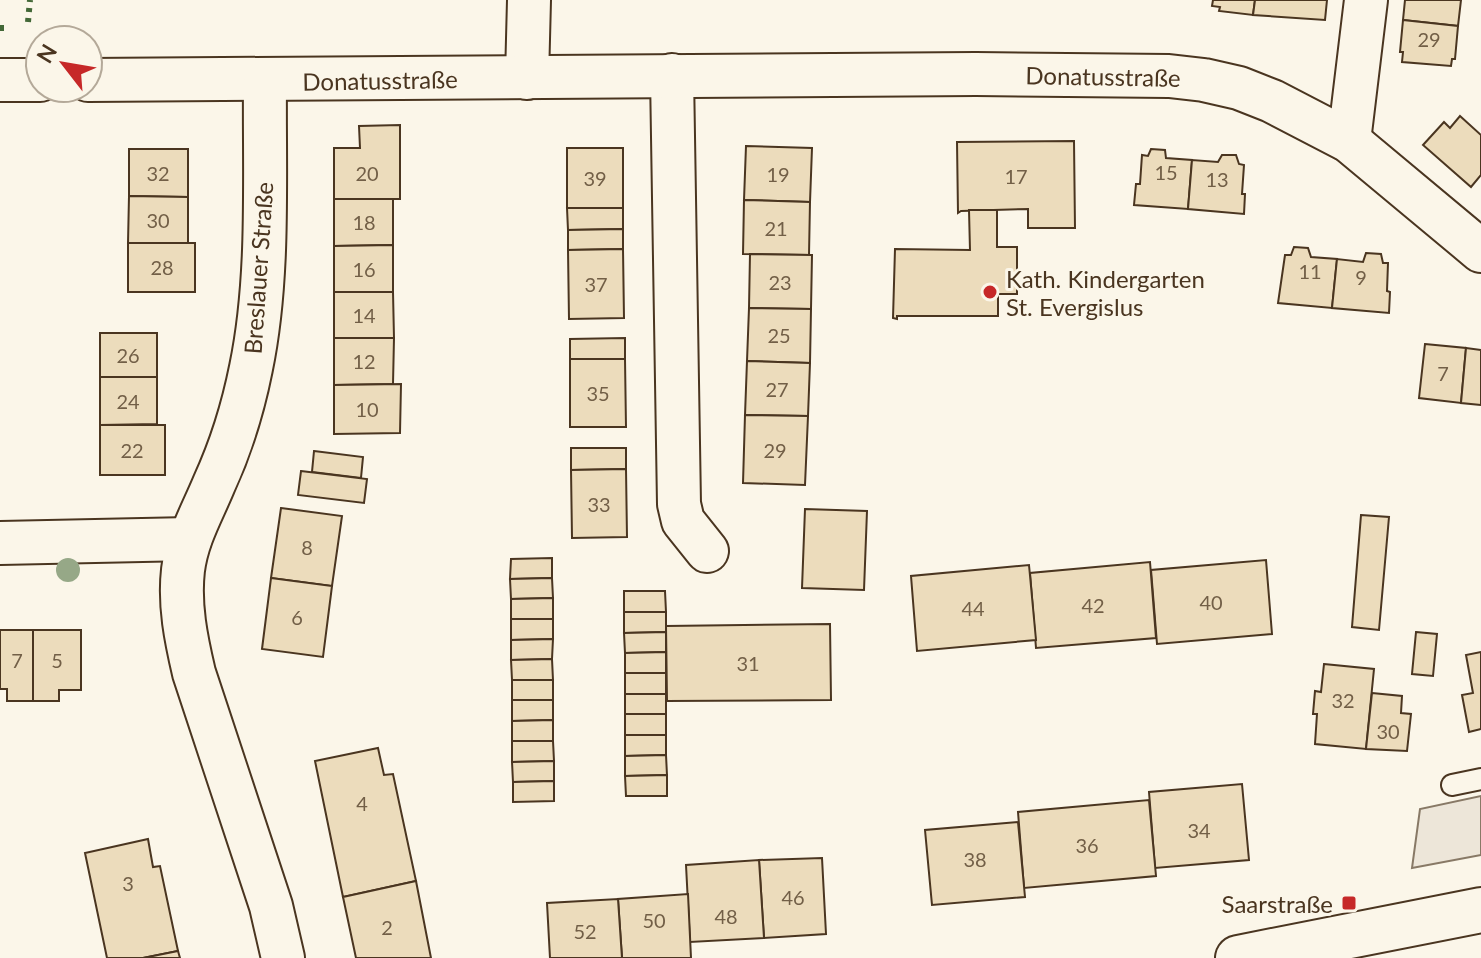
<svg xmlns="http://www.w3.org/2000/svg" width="1481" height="958" viewBox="0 0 1481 958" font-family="Lato,sans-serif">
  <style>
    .green { fill: #ede6d9; stroke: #887966; stroke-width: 2 }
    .building { fill: #ecdcbc; stroke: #4a3520; stroke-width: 2 }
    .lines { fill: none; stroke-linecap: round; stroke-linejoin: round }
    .service-casing { stroke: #4a3520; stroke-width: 24 }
    .minor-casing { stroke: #4a3520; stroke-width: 46 }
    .secondary-casing { stroke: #4a3520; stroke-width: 48 }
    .service { stroke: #fbf6e9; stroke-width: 20 }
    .minor { stroke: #fbf6e9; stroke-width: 42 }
    .secondary { stroke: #fbf6e9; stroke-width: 44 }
    .hedge { stroke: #436837; stroke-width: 6; stroke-dasharray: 4 6; stroke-linecap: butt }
    .tree { fill: #96a887 }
    .poi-dot { fill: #c62828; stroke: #fbf6e9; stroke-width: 3 }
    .labels { text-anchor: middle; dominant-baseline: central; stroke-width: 6; stroke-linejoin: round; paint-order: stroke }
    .number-label { font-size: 20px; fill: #725f47 }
    .street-label { font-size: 24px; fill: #4a3520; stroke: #fbf6e9 }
    .poi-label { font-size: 24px; fill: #4a3520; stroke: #fbf6e9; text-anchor: start }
  </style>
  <rect width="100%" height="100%" fill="#fbf6e9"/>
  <polygon class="green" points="1481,796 1481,855 1412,868 1420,809"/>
  <g class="building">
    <polygon points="1213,0 1255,0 1253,15 1219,11 1220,7 1212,6"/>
    <polygon points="1255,0 1327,0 1325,20 1253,15"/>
    <polygon points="1405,0 1461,0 1458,26 1403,20"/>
    <polygon points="1403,20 1458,26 1455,59 1452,59 1451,66 1402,62 1403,52 1400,52"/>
    <polygon points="1460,116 1481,135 1481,175 1471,187 1423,145 1444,122 1450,128"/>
    <polygon points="400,125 400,199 334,199 334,148 360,148 359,126"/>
    <polygon points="1074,141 1075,228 1028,228 1028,209 961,211 958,213 957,142"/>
    <polygon points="746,146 812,148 810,202 744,200"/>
    <rect x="567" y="148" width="56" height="60"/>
    <polygon points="129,149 188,149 188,197 129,196"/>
    <polygon points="1151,149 1165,150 1166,158 1192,160 1188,209 1134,205 1136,184 1140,184 1142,155 1148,156"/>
    <polygon points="1222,155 1236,155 1239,164 1244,165 1242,194 1245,194 1244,214 1188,209 1192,160 1218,162"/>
    <polygon points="129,196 188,197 188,243 128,243"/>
    <polygon points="334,199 393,199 393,245 334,246"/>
    <polygon points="744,200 810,202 809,255 743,254"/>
    <polygon points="567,208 623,208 623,229 568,230"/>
    <polygon points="969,210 997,210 997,247 1017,247 1017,294 998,294 998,316 897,316 897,319 893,318 895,249 970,250"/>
    <polygon points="623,229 623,249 568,250 568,230"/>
    <rect x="128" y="243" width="67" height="49"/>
    <polygon points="393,245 393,292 334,292 334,246"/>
    <polygon points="1294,247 1308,248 1311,257 1337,259 1332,308 1278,303 1285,255 1291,255"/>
    <polygon points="623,249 624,318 569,319 568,250"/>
    <polygon points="1366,253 1381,254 1383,263 1388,263 1387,291 1390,292 1389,313 1332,308 1337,259 1363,262"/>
    <polygon points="750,254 812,255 811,309 749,308"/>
    <polygon points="334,292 393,292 394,338 334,338"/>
    <polygon points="749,308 811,309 810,363 747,361"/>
    <rect x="100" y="333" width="57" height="44"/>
    <polygon points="334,338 394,338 393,384 334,385"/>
    <polygon points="625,338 625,359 570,359 570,339"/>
    <polygon points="1425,344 1466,348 1461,403 1419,398"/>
    <polygon points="1466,348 1481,350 1481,405 1461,403"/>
    <polygon points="570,359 625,359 626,427 570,427"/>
    <polygon points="747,361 810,363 808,416 745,415"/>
    <polygon points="100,377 157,377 157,424 100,425"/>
    <polygon points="401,384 400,433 334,434 334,385"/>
    <polygon points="745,415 808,416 805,485 743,483"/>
    <rect x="100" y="425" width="65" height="50"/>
    <polygon points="571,448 626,448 626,469 571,470"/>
    <polygon points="314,451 363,457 361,478 312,472"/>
    <polygon points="626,469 627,537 572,538 571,470"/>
    <polygon points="301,471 367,479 364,503 298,495"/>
    <polygon points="281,508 342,516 332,586 271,578"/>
    <polygon points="805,509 867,511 864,590 802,588"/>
    <polygon points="1361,515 1389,517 1379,630 1352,627"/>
    <polygon points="552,558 552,578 510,579 511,559"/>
    <polygon points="1266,560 1272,634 1157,644 1151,570"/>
    <polygon points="1150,562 1156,638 1036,648 1030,573"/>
    <polygon points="1029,565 1036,640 917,651 911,576"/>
    <polygon points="271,578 332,586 323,657 262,649"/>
    <polygon points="552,578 553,598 511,599 510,579"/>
    <polygon points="624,591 665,591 666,612 624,612"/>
    <polygon points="553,598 553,619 511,619 511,599"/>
    <polygon points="624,612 666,612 666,632 624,633"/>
    <polygon points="511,619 553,619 553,639 511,640"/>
    <polygon points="830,624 831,700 667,701 666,626"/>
    <polygon points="0,630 33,630 33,701 7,701 7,689 0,689"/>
    <polygon points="33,630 81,630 81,690 59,690 59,701 33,701"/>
    <polygon points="666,632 666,652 625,653 624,633"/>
    <polygon points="1416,632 1437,634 1433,676 1412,674"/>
    <polygon points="553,639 552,659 511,660 511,640"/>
    <polygon points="666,652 666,673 625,673 625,653"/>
    <polygon points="1481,652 1481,729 1469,732 1462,695 1473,693 1466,655"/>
    <polygon points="552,659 553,680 512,680 511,660"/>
    <polygon points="1324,664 1374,669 1366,749 1315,744 1317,714 1313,714 1315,691 1321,692"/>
    <rect x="625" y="673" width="41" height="21"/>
    <rect x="512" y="680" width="41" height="20"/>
    <polygon points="1372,693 1402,696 1401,713 1411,714 1407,751 1366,749"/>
    <rect x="625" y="694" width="41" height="20"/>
    <polygon points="512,700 553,700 553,720 512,721"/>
    <rect x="625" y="714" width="41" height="21"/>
    <polygon points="553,720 553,741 512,741 512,721"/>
    <polygon points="625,735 666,735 666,755 625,756"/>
    <polygon points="512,741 553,741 554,761 512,762"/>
    <polygon points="378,748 384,775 393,774 416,881 343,897 315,761"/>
    <polygon points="666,755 667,775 625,776 625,756"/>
    <polygon points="554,761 554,781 513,782 512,762"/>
    <polygon points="667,775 667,796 626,796 625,776"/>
    <polygon points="554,781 554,801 513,802 513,782"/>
    <polygon points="1242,784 1249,860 1155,868 1149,792"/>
    <polygon points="1149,800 1156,876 1024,888 1018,812"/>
    <polygon points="1018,822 1025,897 932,905 925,830"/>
    <polygon points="148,839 153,867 160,866 178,951 143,958 107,958 85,853"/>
    <polygon points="822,858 826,934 764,938 759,860"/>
    <polygon points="759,860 764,938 690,942 686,865"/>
    <polygon points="416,881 431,958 356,958 343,897"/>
    <polygon points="688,894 691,958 622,958 618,899"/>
    <polygon points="618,899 622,958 550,958 547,903"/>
    <polygon points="178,951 180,958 143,958"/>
  </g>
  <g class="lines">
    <defs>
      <polyline id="service" points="1452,785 1481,779"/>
      <g id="minor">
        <polyline points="672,75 679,504 683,521 707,551"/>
        <polyline points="527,78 529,0"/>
        <polyline points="0,80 40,80"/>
        <polyline points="88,80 976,74 1169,76 1204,80 1239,88 1272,101 1349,141 1481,251"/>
        <path d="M265 81C264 174 270 277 251 368 243 408 231 447 214 484 202 513 187 538 183 570 179 605 186 639 194 673L271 906 283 958"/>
        <polyline points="1349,141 1366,0"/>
        <polyline points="0,543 190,539"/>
      </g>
      <polyline id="secondary" points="1238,958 1481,910"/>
    </defs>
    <use href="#service" class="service-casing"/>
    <use href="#minor" class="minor-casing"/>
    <use href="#secondary" class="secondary-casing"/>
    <use href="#service" class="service"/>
    <use href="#minor" class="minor"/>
    <use href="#secondary" class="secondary"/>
    <g class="hedge">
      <polyline points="28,22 30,0"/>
      <polyline points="0,28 9,28"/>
    </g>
  </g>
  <circle class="tree" cx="68" cy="570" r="12"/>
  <g class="poi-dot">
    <circle cx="990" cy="292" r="8"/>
    <rect x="1341" y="895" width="16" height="16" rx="4"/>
  </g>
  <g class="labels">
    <g class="number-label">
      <text x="1429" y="39">29</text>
      <text x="1166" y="172">15</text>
      <text x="158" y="173">32</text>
      <text x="367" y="173">20</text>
      <text x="778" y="174">19</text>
      <text x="1016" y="176">17</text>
      <text x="595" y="178">39</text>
      <text x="1217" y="179">13</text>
      <text x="158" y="220">30</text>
      <text x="364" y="222">18</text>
      <text x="776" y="228">21</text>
      <text x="162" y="267">28</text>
      <text x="364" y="269">16</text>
      <text x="1310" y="271">11</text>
      <text x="1361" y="277">9</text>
      <text x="780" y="282">23</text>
      <text x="596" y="284">37</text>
      <text x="364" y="315">14</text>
      <text x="779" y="335">25</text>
      <text x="128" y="355">26</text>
      <text x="364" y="361">12</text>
      <text x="1443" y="373">7</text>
      <text x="777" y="389">27</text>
      <text x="598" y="393">35</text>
      <text x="128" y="401">24</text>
      <text x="367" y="409">10</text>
      <text x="132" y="450">22</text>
      <text x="775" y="450">29</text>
      <text x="599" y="504">33</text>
      <text x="307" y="547">8</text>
      <text x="1211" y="602">40</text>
      <text x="1093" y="605">42</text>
      <text x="973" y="608">44</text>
      <text x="297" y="617">6</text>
      <text x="17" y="660">7</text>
      <text x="57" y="660">5</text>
      <text x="748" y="663">31</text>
      <text x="1343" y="700">32</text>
      <text x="1388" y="731">30</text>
      <text x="362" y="803">4</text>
      <text x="1199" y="830">34</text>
      <text x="1087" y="845">36</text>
      <text x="975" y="859">38</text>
      <text x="128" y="883">3</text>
      <text x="793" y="897">46</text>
      <text x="726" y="916">48</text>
      <text x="654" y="920">50</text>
      <text x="387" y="927">2</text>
      <text x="585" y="931">52</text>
    </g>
    <g class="street-label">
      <text transform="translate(1103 76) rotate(1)">Donatusstraße</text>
      <text transform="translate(380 80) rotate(-1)">Donatusstraße</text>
      <text transform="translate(258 268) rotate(-86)">Breslauer Straße</text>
    </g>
    <g class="poi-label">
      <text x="1006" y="278">Kath. Kindergarten<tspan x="1006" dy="28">St. Evergislus</tspan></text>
      <text x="1333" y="903" text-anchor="end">Saarstraße</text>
    </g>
  </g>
  <g transform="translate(64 64) rotate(301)"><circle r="38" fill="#fbf6e9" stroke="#b4a999" stroke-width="2"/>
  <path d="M0-6L14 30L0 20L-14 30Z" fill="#c62828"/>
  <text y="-12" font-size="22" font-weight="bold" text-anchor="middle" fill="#4a3520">N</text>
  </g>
</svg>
